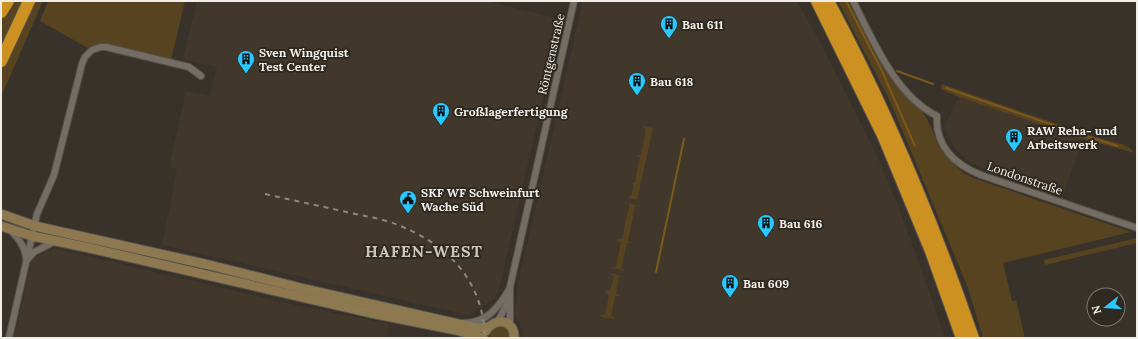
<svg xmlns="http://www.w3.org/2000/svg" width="1138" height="339" viewBox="0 0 1138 339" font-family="Lora,serif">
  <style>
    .built { fill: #41382b }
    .green { fill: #584321 }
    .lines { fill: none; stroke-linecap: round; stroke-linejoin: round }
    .stream { stroke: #7c591a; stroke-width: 2 }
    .street-casing { stroke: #56514b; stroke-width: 8 }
    .secondary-casing { stroke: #56514b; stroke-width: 11 }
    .highway-casing { stroke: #56514b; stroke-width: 14 }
    .street { stroke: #736d64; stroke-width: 6 }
    .secondary { stroke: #8e7850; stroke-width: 9 }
    .highway { stroke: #cc9121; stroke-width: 12 }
    .rail { stroke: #8c8781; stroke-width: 2; stroke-dasharray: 5 5; stroke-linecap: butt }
    .labels { text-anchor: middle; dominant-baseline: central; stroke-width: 4; stroke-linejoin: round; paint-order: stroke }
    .poi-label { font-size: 12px; font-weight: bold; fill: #f1eee9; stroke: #2e2921; text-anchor: start }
    .street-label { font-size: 12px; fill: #f1eee9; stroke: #2e2921 }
    .district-label { font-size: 16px; font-weight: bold; letter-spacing: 1px; fill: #ccc6bc; stroke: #2e2921 }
  </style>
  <rect width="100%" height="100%" fill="#38322b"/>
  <g class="built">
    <polygon points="197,1 485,1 561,19 499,290 494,299 468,315 162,245 177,169 169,167 186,91 210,96 217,67 187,60 187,59 183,58"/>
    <polygon points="583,1 797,1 821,44 877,156 896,201 915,251 945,338 523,338 521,327 514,315 519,280"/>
    <polygon points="959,97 1083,139 1063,195 982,168 971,163 961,155 949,140 944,127"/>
    <polygon points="52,248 300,306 389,324 386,338 14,338 32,260"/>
  </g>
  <g class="green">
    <polygon points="13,1 24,1 1,52 1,19"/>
    <polygon points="30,1 43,1 1,97 1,67"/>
    <polygon points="48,1 185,1 171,60 101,44 88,48 40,21"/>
    <polygon points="838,1 848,1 892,82 888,73 924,114 932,129 939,147 946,156 963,173 976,179 1131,232 1003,263 1012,301 1016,300 1025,338 983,338 968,288 890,101"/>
    <polygon points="942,84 1095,137 1122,144 1127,146 1135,153 1083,139 959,97 941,89"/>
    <polygon points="644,126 653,128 637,200 627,197 631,196 634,185 630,183 634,183 635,181 640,157 636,155 641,155 646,129 643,128"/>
    <polygon points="625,202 640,206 635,206 628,241 632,243 627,243 621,269 625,270 624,271 611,267 616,267 621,242 618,241 617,239 622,239 629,207 629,204"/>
    <polygon points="1137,238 1137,243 1045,265 1044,260"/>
    <polygon points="611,273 624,277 619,277 616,294 619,295 620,296 615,296 611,316 615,317 614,319 601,317 600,315 605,314 609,295 606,294 605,291 607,290 610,291 614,276 610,274"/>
    <path d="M501 326C507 328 510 332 509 338H490C489 330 494 328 501 326Z"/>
  </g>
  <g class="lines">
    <g class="stream">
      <polyline points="846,1 881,69 915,146"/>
      <polyline points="897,71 933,84"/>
      <polyline points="946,88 1079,134 1118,146"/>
      <polyline points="656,272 684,139"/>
    </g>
    <defs>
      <g id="street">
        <path d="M853 1C873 40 895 95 937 116 935 146 955 165 981 175L1137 228"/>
        <path d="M10 230C18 238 25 246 26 258"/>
        <polyline points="27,260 34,252 56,241"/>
        <polyline points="498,321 509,300"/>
        <path d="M464 323C487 323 499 307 510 288"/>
        <polyline points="510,325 510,287 574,1"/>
        <polyline points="9,338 37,214 54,175 82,64 85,57 92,50 101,47 106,47 189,67 201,76"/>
      </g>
      <g id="secondary">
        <polyline points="1,214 35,226 57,231 205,264 301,288 476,328 488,327"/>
        <polyline points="1,226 32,236 85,247 371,313 456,330 483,338"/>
        <path d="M486 331C495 316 515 320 514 338"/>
      </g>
      <g id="highway">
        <polyline points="817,1 883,135 931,251 962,338"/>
        <path d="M828 1C886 109 933 222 973 338"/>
        <polyline points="1,12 8,1"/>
        <polyline points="1,61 29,1"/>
      </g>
    </defs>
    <use href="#street" class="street-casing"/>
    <use href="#secondary" class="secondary-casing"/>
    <use href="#highway" class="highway-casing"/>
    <use href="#street" class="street"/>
    <use href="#secondary" class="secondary"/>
    <use href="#highway" class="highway"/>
    <path class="rail" d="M265 194C291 200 316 205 342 211 358 215 374 217 390 222 444 241 483 277 485 338"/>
  </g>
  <defs>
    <symbol id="building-pin" viewBox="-11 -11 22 30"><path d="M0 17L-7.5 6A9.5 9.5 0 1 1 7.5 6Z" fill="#29c8ff" stroke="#2e2921"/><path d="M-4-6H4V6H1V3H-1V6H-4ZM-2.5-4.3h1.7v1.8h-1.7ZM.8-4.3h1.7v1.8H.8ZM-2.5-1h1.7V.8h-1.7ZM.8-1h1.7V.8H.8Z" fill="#111"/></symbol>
    <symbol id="civic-pin" viewBox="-11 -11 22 30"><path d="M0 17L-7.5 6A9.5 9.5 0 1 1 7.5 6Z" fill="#29c8ff" stroke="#2e2921"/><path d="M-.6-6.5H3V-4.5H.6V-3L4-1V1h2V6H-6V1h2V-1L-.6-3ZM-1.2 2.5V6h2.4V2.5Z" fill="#111"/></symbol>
  </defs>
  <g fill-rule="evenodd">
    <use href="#building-pin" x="659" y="14" width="20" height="27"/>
    <use href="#building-pin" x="236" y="49" width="20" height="27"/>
    <use href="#building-pin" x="627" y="71" width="20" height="27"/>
    <use href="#building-pin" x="431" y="101" width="20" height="27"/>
    <use href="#building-pin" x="1004" y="127" width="20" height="27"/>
    <use href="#civic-pin" x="398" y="189" width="20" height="27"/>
    <use href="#building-pin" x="756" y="213" width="20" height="27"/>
    <use href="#building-pin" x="720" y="273" width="20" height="27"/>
  </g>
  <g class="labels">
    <g class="poi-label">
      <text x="682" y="24">Bau 611</text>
      <text x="259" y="52">Sven Wingquist<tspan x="259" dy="14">Test Center</tspan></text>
      <text x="650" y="81">Bau 618</text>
      <text x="454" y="111">Großlagerfertigung</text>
      <text x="1027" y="130">RAW Reha- und<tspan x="1027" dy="14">Arbeitswerk</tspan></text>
      <text x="421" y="192">SKF WF Schweinfurt<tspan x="421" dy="14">Wache Süd</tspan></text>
      <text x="779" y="223">Bau 616</text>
      <text x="743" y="283">Bau 609</text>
    </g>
    <g class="street-label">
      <text transform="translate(551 54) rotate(-77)">Röntgenstraße</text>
      <text transform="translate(1025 178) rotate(19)">Londonstraße</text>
    </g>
    <g class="district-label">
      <text x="424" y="251">HAFEN-WEST</text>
    </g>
  </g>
  <rect width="1138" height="339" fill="none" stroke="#f1eee9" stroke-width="4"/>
  <g transform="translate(1106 307) rotate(253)"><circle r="19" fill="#2e2921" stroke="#7c7871"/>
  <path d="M0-3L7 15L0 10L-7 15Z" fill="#29c8ff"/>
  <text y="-6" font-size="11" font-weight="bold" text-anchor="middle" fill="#f1eee9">N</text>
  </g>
</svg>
